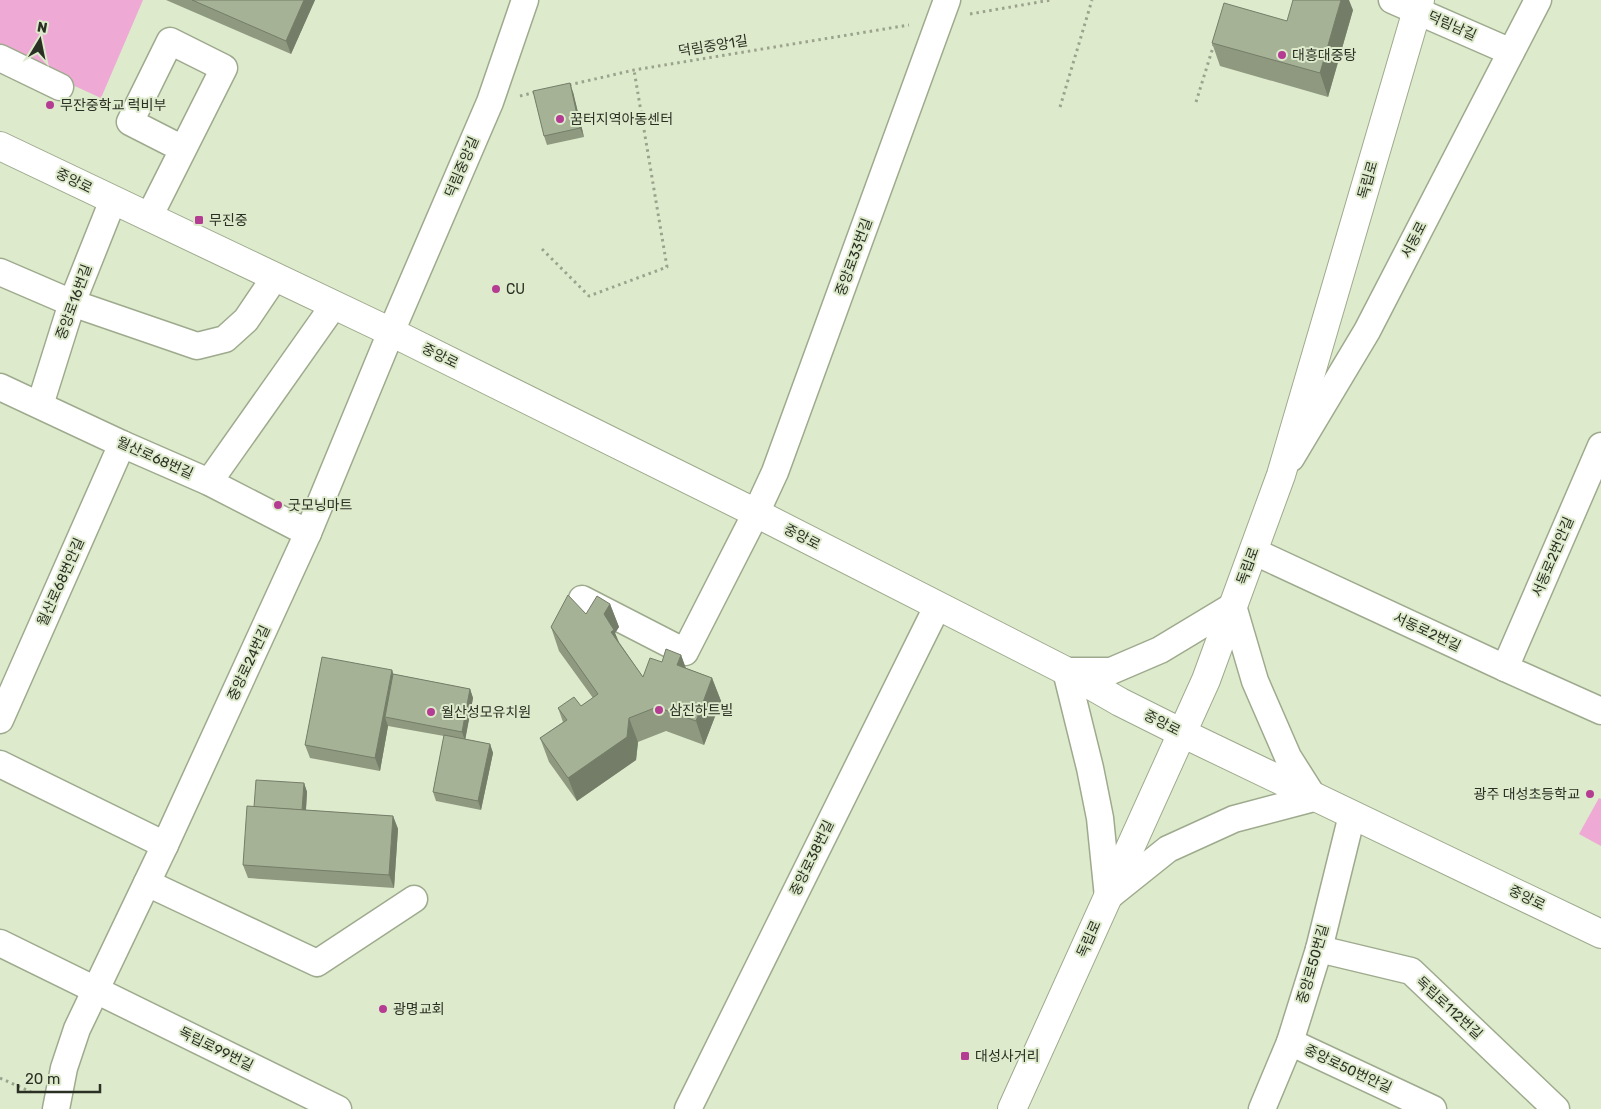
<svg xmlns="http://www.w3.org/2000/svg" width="1601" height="1109" viewBox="0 0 1601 1109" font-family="Rubik,'Noto Sans KR',sans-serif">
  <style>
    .green { fill: #eea9d5 }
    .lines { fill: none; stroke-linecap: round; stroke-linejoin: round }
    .minor-casing { stroke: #9eaa8d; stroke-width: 29 }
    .major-casing { stroke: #9eaa8d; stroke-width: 30 }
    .path { stroke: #9aa38c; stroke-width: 3; stroke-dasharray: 2.5 4; stroke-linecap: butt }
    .minor { stroke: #fff; stroke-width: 26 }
    .major { stroke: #fff; stroke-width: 28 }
    .wall { fill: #8f9980 }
    .shaded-wall { fill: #747d68 }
    .building { fill: #a6b295; stroke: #747d68 }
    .poi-dot { fill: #b43c92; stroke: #deeacc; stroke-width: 2 }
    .labels { text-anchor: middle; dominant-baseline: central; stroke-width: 4; stroke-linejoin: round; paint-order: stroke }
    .street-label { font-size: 14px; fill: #2b3024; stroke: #deeacc }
    .poi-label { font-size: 14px; fill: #2b3024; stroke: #deeacc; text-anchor: start }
  </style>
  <rect width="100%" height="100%" fill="#deeacc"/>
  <g class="green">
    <polygon points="0,0 143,0 101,98 0,52"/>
    <polygon points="1599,798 1601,799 1601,846 1579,834"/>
  </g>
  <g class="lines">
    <defs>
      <g id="minor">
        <polyline points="1392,0 1511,52"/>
        <polyline points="0,58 60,87"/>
        <path d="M149 217C174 167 199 117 224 68L170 41 130 122 183 149"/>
        <polyline points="0,272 72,303 197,346 225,339 246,320 275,277"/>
        <polyline points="0,387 122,444 209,482 308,533"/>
        <polyline points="40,405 72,303 113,200"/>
        <polyline points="1291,458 1367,331 1538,0"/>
        <polyline points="209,482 334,305"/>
        <polyline points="1253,551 1505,668 1601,711"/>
        <polyline points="582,599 685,652 756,513 775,472 947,0"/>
        <polygon points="1233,606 1255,681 1288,757 1314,798 1234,819 1168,849 1108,897 1100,818 1090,768 1066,671 1111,671 1160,650"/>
        <polyline points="1505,668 1601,446"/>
        <polyline points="0,720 122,444"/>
        <polyline points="0,764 165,845"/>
        <polyline points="147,883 317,963 414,899"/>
        <polyline points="0,943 338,1109"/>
        <polyline points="1319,949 1411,971 1556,1109"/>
        <polyline points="1290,1042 1433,1109"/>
        <polyline points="56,1109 64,1068 77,1029 165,845 308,533 391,332 490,102 525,0"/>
        <polyline points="688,1109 937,607"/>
        <polyline points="1262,1109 1290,1042 1319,949 1352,815"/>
      </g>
      <g id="major">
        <polyline points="0,146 391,332 756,513 1066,671 1120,702 1182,733 1601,934"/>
        <polyline points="1012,1109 1206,680 1281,475 1420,0"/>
      </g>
    </defs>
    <use href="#minor" class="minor-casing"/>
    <use href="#major" class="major-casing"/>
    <g class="path">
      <polyline points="970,14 1051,0"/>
      <polyline points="569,85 634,70 909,25"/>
      <polyline points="520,96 536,92"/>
      <polyline points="1196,102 1214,44"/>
      <polyline points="1060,107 1092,0"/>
      <polyline points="542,249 589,296 667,267 634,70"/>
      <polyline points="0,1078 31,1092"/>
    </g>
    <use href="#minor" class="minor"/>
    <use href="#major" class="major"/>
  </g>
  <g class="wall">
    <polygon points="166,0 315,0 291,54"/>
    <polygon points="1353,10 1328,97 1220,66 1212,43 1287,21"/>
    <polygon points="573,92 584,137 547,145 544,136"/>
    <polygon points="610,604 619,627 615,633 619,642 643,677 662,662 681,655 686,668 712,678 721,701 704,745 666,731 638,742 636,760 577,801 549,762 540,738 563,722 558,708 581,706 593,698 559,651 551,627"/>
    <polygon points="392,670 393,674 470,689 473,698 465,739 490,744 493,753 481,810 436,801 433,792 444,736 388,726 380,771 310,758 305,745"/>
    <polygon points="304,783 307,792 306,810 393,816 398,829 394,888 248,878 243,865 254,807"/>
  </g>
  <g class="shaded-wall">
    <polygon points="304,0 315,0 291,54 286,41"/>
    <polygon points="1341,0 1349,0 1353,10 1328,97 1320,73"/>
    <polygon points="570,83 573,92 584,137 580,128"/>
    <polygon points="610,604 619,627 615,633 623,653 620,655 604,614"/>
    <polygon points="681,655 689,678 677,665"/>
    <polygon points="392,670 396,683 385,717 388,726 380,771 375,758"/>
    <polygon points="712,678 721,701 704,745 696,721"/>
    <polygon points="470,689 473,698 465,741 462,732"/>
    <polygon points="629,718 638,742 636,760 577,801 568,778"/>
    <polygon points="490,744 493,753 481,810 478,801"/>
    <polygon points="304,783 307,792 305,823 302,814"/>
    <polygon points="393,816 398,829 394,888 389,875"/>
  </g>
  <g class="building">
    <polygon points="192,0 304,0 286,41"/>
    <polygon points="1293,0 1341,0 1320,73 1212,43 1224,3 1287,21"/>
    <polygon points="570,83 580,128 544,136 533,91"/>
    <polygon points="568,595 586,614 597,596 610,604 604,614 614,630 611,632 643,677 650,658 662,662 666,649 681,655 677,665 712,678 696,721 657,707 629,718 627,737 568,778 540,738 567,720 558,708 574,697 581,706 598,694 551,627"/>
    <polygon points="322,657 392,670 375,758 305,745"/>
    <polygon points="393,674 470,689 462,732 385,717"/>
    <polygon points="444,735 490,744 478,801 433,792"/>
    <polygon points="256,780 304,783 302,810 254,807"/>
    <polygon points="247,806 393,816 389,875 243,865"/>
  </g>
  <g class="poi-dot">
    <circle cx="1282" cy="55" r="5"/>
    <circle cx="50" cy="105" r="5"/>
    <circle cx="560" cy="119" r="5"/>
    <rect x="194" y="215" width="10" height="10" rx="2.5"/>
    <circle cx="496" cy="289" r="5"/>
    <circle cx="278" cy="505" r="5"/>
    <circle cx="659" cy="710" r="5"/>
    <circle cx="431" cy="712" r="5"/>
    <circle cx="1590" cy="794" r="5"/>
    <circle cx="383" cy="1009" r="5"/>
    <rect x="960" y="1051" width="10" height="10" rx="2.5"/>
  </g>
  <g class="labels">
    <g class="street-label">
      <text transform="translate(1452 26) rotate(24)">덕림남길</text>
      <text transform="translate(713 46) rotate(-9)">덕림중앙1길</text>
      <text transform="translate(462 167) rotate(-67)">덕림중앙길</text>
      <text transform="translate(1368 180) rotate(-74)">독립로</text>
      <text transform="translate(74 181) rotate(26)">중앙로</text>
      <text transform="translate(1414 240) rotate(-63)">서동로</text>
      <text transform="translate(854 257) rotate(-70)">중앙로33번길</text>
      <text transform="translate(74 302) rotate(-70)">중앙로16번길</text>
      <text transform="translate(440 356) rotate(26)">중앙로</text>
      <text transform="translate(155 458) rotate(24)">월산로68번길</text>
      <text transform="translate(802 537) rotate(27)">중앙로</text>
      <text transform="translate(1553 557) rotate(-67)">서동로2번안길</text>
      <text transform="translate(1248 566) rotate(-70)">독립로</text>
      <text transform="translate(61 582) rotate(-66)">월산로68번안길</text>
      <text transform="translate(1427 632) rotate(25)">서동로2번길</text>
      <text transform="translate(249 663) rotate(-65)">중앙로24번길</text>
      <text transform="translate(1162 723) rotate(27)">중앙로</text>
      <text transform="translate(812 858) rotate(-64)">중앙로38번길</text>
      <text transform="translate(1527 898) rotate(26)">중앙로</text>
      <text transform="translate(1089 939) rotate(-66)">독립로</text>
      <text transform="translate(1313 964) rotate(-74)">중앙로50번길</text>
      <text transform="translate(1449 1008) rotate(43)">독립로112번길</text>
      <text transform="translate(216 1049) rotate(26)">독립로99번길</text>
      <text transform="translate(1348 1069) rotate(25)">중앙로50번안길</text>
    </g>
    <g class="poi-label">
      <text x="1292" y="55">대흥대중탕</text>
      <text x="60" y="105">무잔중학교 럭비부</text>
      <text x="570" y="119">꿈터지역아동센터</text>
      <text x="209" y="220">무진중</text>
      <text x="506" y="289">CU</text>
      <text x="288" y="505">굿모닝마트</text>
      <text x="669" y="710">삼진하트빌</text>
      <text x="441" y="712">월산성모유치원</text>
      <text x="1580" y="794" text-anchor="end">광주 대성초등학교</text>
      <text x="393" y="1009">광명교회</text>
      <text x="975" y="1056">대성사거리</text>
    </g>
  </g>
  <g transform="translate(40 40) rotate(10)" stroke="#deeacc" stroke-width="4" paint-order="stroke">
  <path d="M0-4L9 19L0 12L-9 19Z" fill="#2b3024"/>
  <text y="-8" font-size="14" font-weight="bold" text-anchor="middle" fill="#2b3024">N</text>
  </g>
  <path d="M18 1084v8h82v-8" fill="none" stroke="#2b3024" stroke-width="2.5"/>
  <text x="25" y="1084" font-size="15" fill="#2b3024" stroke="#deeacc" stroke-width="4" paint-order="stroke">20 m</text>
</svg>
